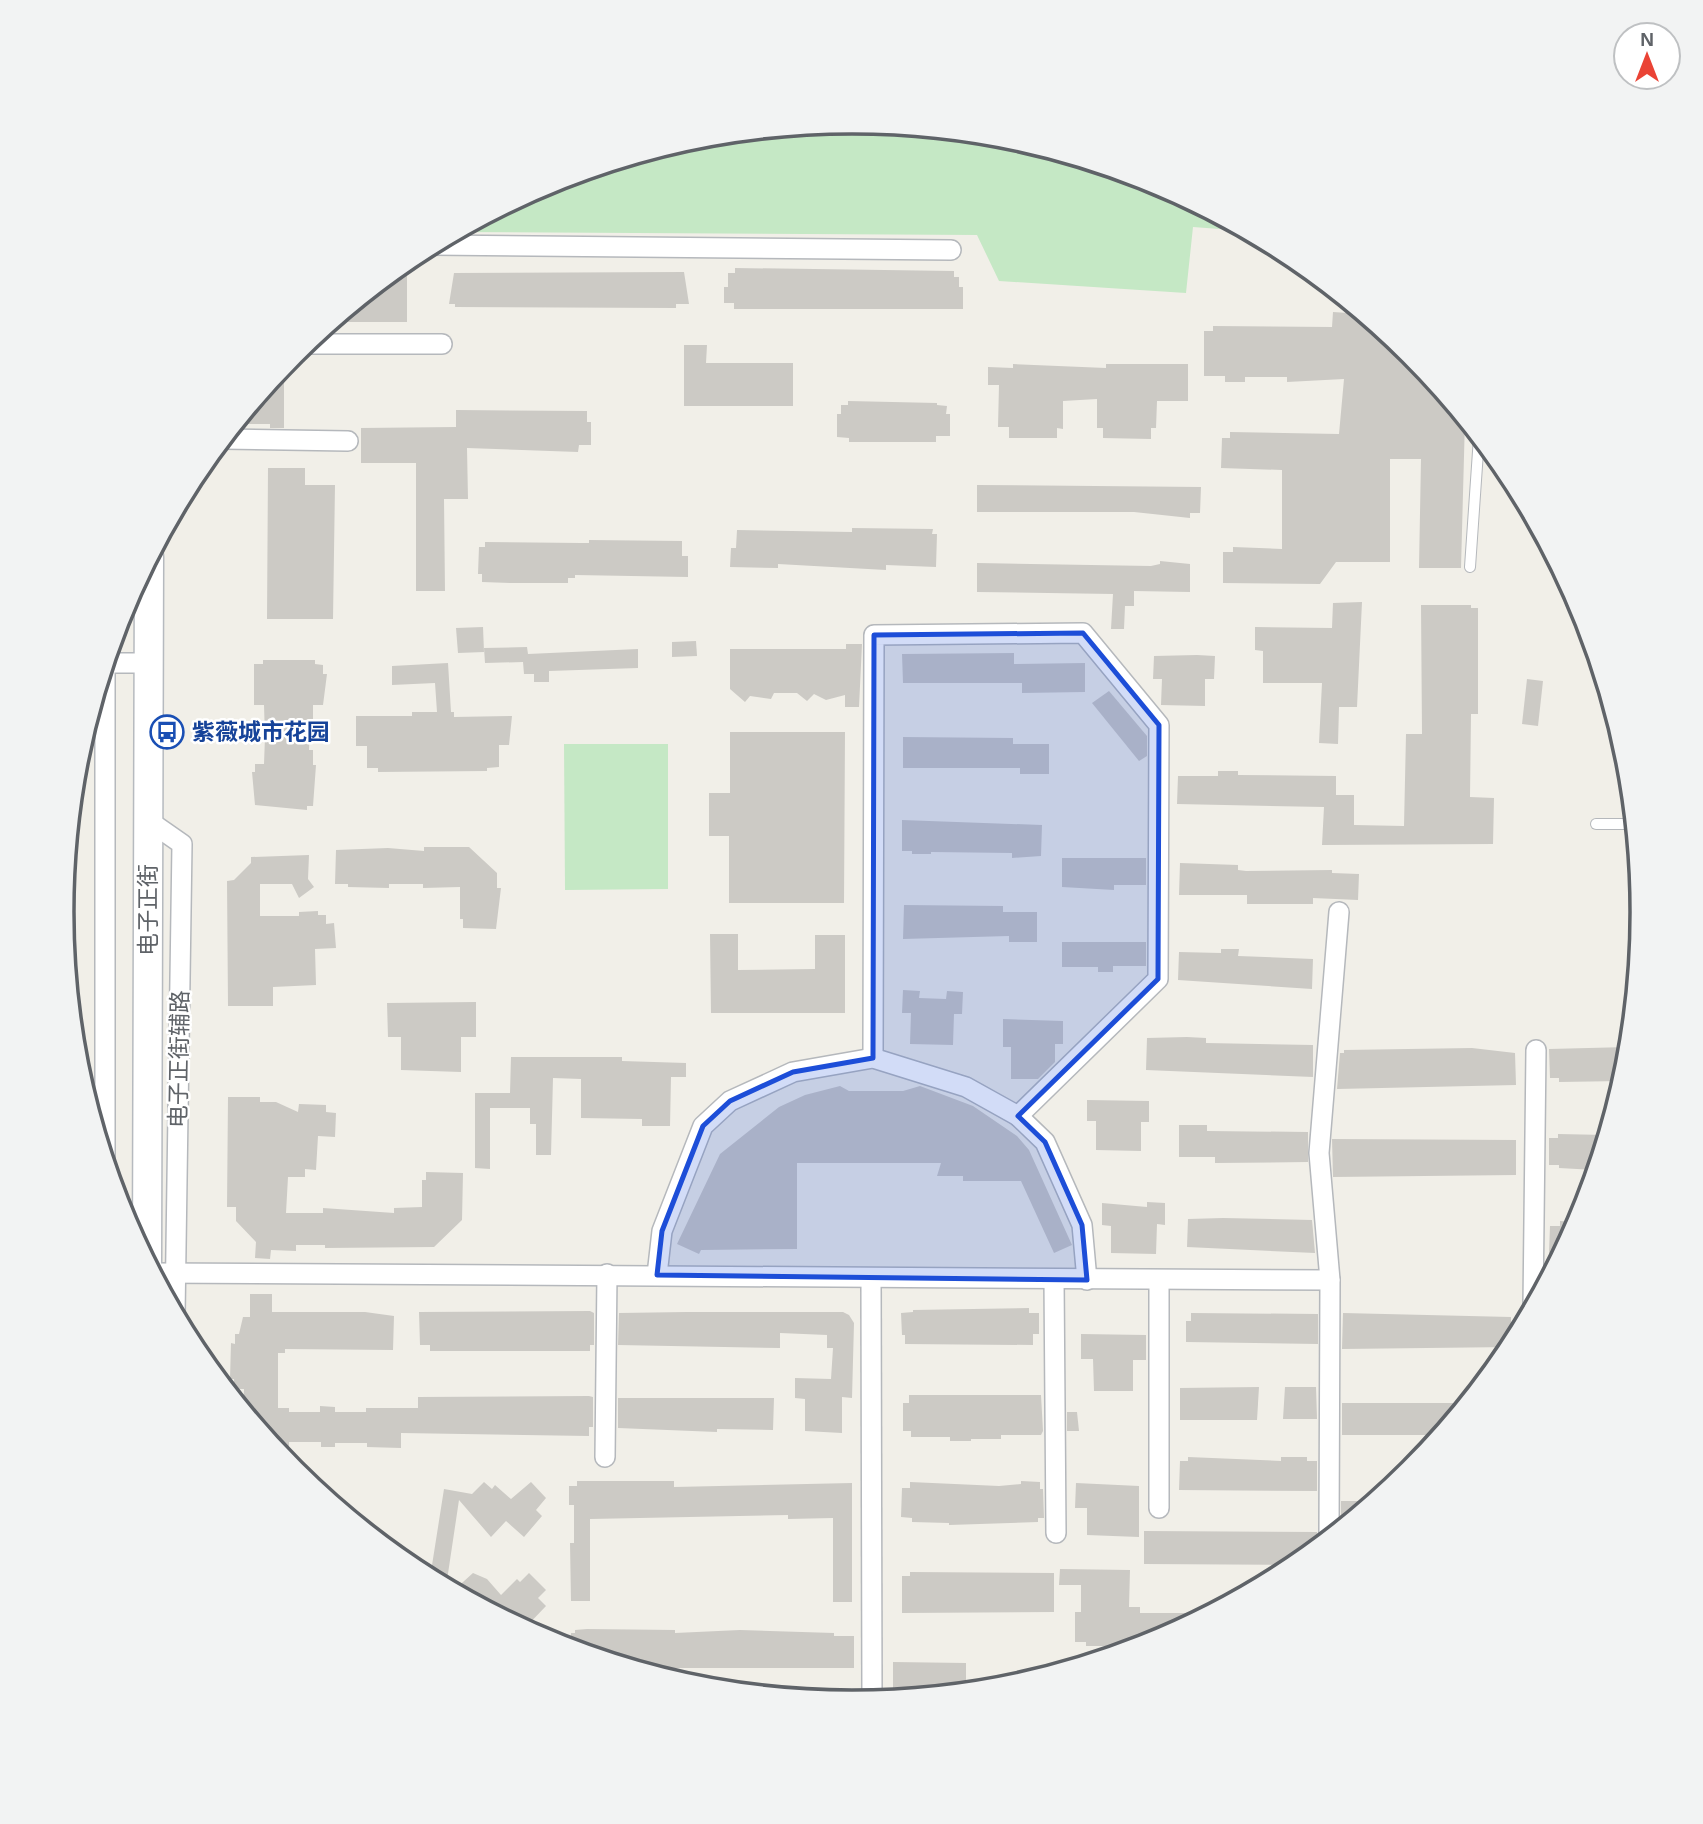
<svg xmlns="http://www.w3.org/2000/svg" width="1703" height="1824" viewBox="0 0 1703 1824" font-family="Helvetica,'Noto Sans SC',sans-serif">
  <style>
    .green { fill: #c5e8c5 }
    .building { fill: #cccac5 }
    .lines { fill: none; stroke-linecap: round; stroke-linejoin: round }
    .service-casing { stroke: #b5b8bc; stroke-width: 12 }
    .minor-casing { stroke: #b5b8bc; stroke-width: 22 }
    .secondary-casing { stroke: #b6babf; stroke-width: 31 }
    .service { stroke: #fff; stroke-width: 10 }
    .minor { stroke: #fff; stroke-width: 19 }
    .secondary { stroke: #fff; stroke-width: 28 }
    .marked { fill: #1d4ed8; fill-opacity: 0.2; stroke: #1d4ed8; stroke-width: 5; stroke-linejoin: round }
    .labels { text-anchor: middle; dominant-baseline: central; stroke-width: 5; stroke-linejoin: round; paint-order: stroke }
    .transit-label { font-size: 23px; font-weight: bold; fill: #164399; stroke: #fff; text-anchor: start }
    .street-label { font-size: 23px; fill: #5f6368; stroke: #fff }
    .rim { fill: none; stroke: #5f6368; stroke-width: 3.5 }
  </style>
  <rect width="100%" height="100%" fill="#f1efe8"/>
  <g class="green">
    <polygon points="852,122 1006,137 1154,182 1246,231 1193,227 1186,293 999,281 977,235 455,232 549,182 698,137"/>
    <polygon points="564,744 668,744 668,889 565,890"/>
  </g>
  <g class="building">
    <polygon points="407,259 407,322 345,322 345,310"/>
    <polygon points="735,268 954,271 954,277 959,277 959,287 963,287 963,309 734,309 734,303 724,303 724,287 728,287 728,273 735,273"/>
    <polygon points="684,272 689,304 676,304 676,308 455,307 455,304 449,304 454,273"/>
    <polygon points="1333,312 1363,314 1411,354 1465,419 1461,568 1419,568 1421,459 1390,459 1390,562 1336,562 1320,584 1223,583 1223,552 1233,552 1233,547 1282,549 1282,470 1221,468 1222,438 1230,438 1230,432 1339,434 1344,379 1287,382 1287,377 1245,377 1245,382 1225,382 1225,376 1204,376 1204,331 1213,331 1213,326 1332,327"/>
    <polygon points="684,345 707,345 706,363 793,363 793,406 684,406"/>
    <polygon points="284,364 284,428 270,428 270,424 235,424"/>
    <polygon points="1013,364 1106,368 1106,364 1188,364 1188,401 1157,401 1156,428 1151,428 1151,439 1103,438 1103,428 1097,428 1097,399 1063,401 1063,429 1057,428 1057,438 1009,438 1009,427 998,427 999,385 988,385 988,367 1013,368"/>
    <polygon points="848,401 937,403 937,405 947,406 946,414 950,414 950,436 936,436 936,442 849,442 849,438 837,437 837,414 841,414 841,405 848,405"/>
    <polygon points="456,410 587,411 587,422 591,422 591,445 579,445 578,452 467,448 468,499 444,499 445,591 416,591 416,463 361,463 361,428 456,427"/>
    <polygon points="268,468 305,468 305,485 335,485 333,619 267,619"/>
    <polygon points="977,485 1201,487 1200,513 1190,513 1190,518 1134,512 977,512"/>
    <polygon points="852,528 933,529 932,534 937,534 936,567 886,565 886,570 778,564 778,568 730,567 731,548 736,548 737,530 852,532"/>
    <polygon points="589,540 682,541 682,556 688,556 688,577 575,575 575,578 568,578 568,583 510,583 482,582 482,574 478,574 479,547 485,547 485,542 581,543 589,543"/>
    <polygon points="1160,561 1190,564 1190,592 1134,591 1134,606 1125,606 1124,629 1111,629 1113,594 977,592 977,563 1151,566 1160,564"/>
    <polygon points="1362,602 1357,707 1339,707 1338,744 1319,743 1322,683 1263,683 1263,651 1255,650 1255,627 1332,628 1333,603"/>
    <polygon points="1421,605 1471,605 1471,608 1478,608 1478,714 1471,714 1470,797 1494,798 1493,844 1322,845 1324,807 1177,804 1178,776 1218,776 1218,771 1238,771 1238,775 1336,776 1336,795 1354,795 1354,825 1404,826 1406,734 1422,734"/>
    <polygon points="483,627 484,652 458,653 456,628"/>
    <polygon points="696,641 697,656 672,657 672,642"/>
    <polygon points="846,644 862,644 859,707 845,707 845,695 826,700 814,694 807,701 797,693 774,693 771,699 750,696 745,702 730,689 730,649 846,649"/>
    <polygon points="527,647 528,654 638,649 638,668 549,671 549,682 534,682 534,674 524,674 523,662 485,663 484,648"/>
    <polygon points="1014,653 1014,664 1085,663 1085,692 1022,693 1022,683 903,683 902,654"/>
    <polygon points="1197,655 1215,656 1214,679 1205,679 1205,706 1161,705 1162,679 1153,679 1154,656"/>
    <polygon points="263,660 315,660 315,664 323,665 323,674 327,674 323,705 313,705 313,721 310,721 309,750 313,750 313,765 316,765 313,806 307,806 307,810 255,805 252,772 255,772 255,764 264,764 265,737 264,705 254,705 254,664 263,664"/>
    <polygon points="448,663 451,712 454,712 454,717 512,716 509,745 499,745 499,767 487,768 487,771 378,772 378,768 367,768 367,746 356,746 356,716 412,716 412,712 437,712 435,683 392,685 392,666"/>
    <polygon points="1527,679 1543,681 1538,726 1522,724"/>
    <polygon points="1109,691 1147,736 1147,756 1139,761 1092,703"/>
    <polygon points="730,732 845,732 844,903 729,903 729,836 709,836 709,793 730,793"/>
    <polygon points="903,737 1013,738 1013,744 1049,744 1049,774 1020,774 1020,768 903,768"/>
    <polygon points="902,820 1042,825 1041,856 1012,858 1012,853 931,852 931,854 912,854 912,851 902,851"/>
    <polygon points="424,847 469,847 497,873 497,888 501,888 496,929 463,928 463,919 460,919 460,887 423,888 423,884 389,884 389,888 348,887 348,884 335,884 336,850 388,848 424,851"/>
    <polygon points="309,855 308,879 314,887 299,898 292,884 260,884 260,916 299,916 299,912 318,911 318,915 326,915 326,924 334,923 336,948 315,949 316,985 273,987 273,1006 228,1006 227,881 234,880 251,863 251,857"/>
    <polygon points="1062,858 1146,858 1146,885 1114,885 1114,890 1062,887"/>
    <polygon points="1180,863 1238,865 1238,870 1246,871 1332,870 1332,873 1359,874 1358,900 1313,898 1313,904 1247,904 1247,895 1179,895"/>
    <polygon points="904,905 1003,906 1003,912 1037,912 1037,942 1009,942 1009,936 903,939"/>
    <polygon points="710,934 738,934 738,970 815,969 815,935 845,935 845,1013 711,1013"/>
    <polygon points="1062,942 1146,942 1146,966 1113,966 1113,972 1098,972 1098,967 1062,967"/>
    <polygon points="1221,949 1239,949 1238,956 1313,959 1312,989 1178,980 1179,952 1221,953"/>
    <polygon points="903,990 920,991 919,998 946,999 947,991 963,992 962,1014 954,1014 953,1045 910,1044 911,1013 902,1013"/>
    <polygon points="476,1002 476,1037 461,1037 461,1072 401,1070 401,1037 388,1037 387,1003"/>
    <polygon points="1003,1019 1063,1021 1063,1044 1055,1044 1055,1062 1038,1079 1011,1079 1011,1047 1003,1047"/>
    <polygon points="1187,1037 1206,1038 1206,1043 1313,1045 1313,1077 1146,1070 1147,1038"/>
    <polygon points="1628,1047 1622,1081 1559,1082 1559,1078 1550,1078 1549,1049"/>
    <polygon points="1472,1048 1515,1053 1516,1085 1337,1089 1340,1053 1344,1053 1344,1050"/>
    <polygon points="511,1057 622,1057 622,1061 686,1063 686,1077 671,1077 670,1126 642,1126 642,1119 581,1118 581,1079 553,1078 551,1155 536,1155 536,1124 530,1124 530,1108 490,1108 490,1169 475,1168 475,1093 510,1093"/>
    <polygon points="840,1086 849,1091 903,1091 920,1086 973,1106 1017,1136 1029,1150 1072,1245 1054,1253 1021,1181 963,1181 963,1176 937,1176 941,1163 797,1163 797,1249 701,1250 699,1254 677,1244 720,1154 779,1107 805,1095"/>
    <polygon points="228,1097 260,1097 260,1102 276,1102 298,1112 299,1104 326,1105 326,1112 336,1113 335,1137 318,1136 316,1170 305,1169 305,1177 288,1177 286,1213 323,1213 323,1208 394,1213 394,1208 422,1207 422,1180 426,1180 426,1172 463,1173 462,1220 434,1247 325,1248 325,1245 296,1245 296,1251 271,1250 270,1259 255,1258 256,1242 236,1221 236,1207 227,1207"/>
    <polygon points="1087,1100 1149,1101 1149,1122 1141,1122 1141,1151 1096,1150 1096,1121 1087,1121"/>
    <polygon points="1179,1125 1207,1125 1207,1131 1308,1132 1308,1162 1215,1163 1215,1157 1179,1157"/>
    <polygon points="1558,1134 1606,1135 1595,1170 1559,1168 1559,1165 1549,1165 1549,1138 1558,1138"/>
    <polygon points="1332,1139 1516,1140 1516,1175 1333,1177"/>
    <polygon points="1147,1202 1165,1203 1165,1225 1157,1224 1156,1254 1111,1253 1111,1226 1102,1225 1102,1203 1147,1207"/>
    <polygon points="1223,1218 1312,1220 1315,1253 1187,1247 1188,1219"/>
    <polygon points="1560,1221 1578,1222 1560,1255 1549,1253 1550,1226 1560,1226"/>
    <polygon points="250,1294 272,1294 272,1312 365,1312 394,1316 393,1350 285,1349 285,1353 278,1353 278,1408 289,1408 289,1412 320,1412 320,1406 335,1407 335,1412 366,1412 366,1408 418,1408 418,1397 589,1396 593,1397 593,1427 589,1427 589,1436 401,1433 401,1448 367,1447 367,1443 335,1443 335,1447 321,1447 321,1442 289,1442 289,1447 273,1447 243,1411 244,1389 234,1389 234,1379 230,1379 231,1343 235,1344 235,1334 239,1334 243,1317 250,1317"/>
    <polygon points="1029,1308 1029,1313 1039,1313 1039,1334 1033,1334 1033,1345 905,1344 905,1335 902,1335 901,1313 913,1312 913,1310"/>
    <polygon points="590,1311 594,1313 594,1345 590,1345 590,1351 430,1351 430,1345 420,1345 419,1312"/>
    <polygon points="686,1312 843,1312 849,1315 854,1323 852,1398 842,1397 842,1433 805,1431 805,1399 795,1398 795,1378 831,1379 833,1348 827,1348 827,1335 780,1333 780,1348 618,1345 619,1313"/>
    <polygon points="1191,1313 1318,1314 1318,1344 1186,1342 1186,1321 1191,1321"/>
    <polygon points="1343,1313 1511,1317 1511,1347 1342,1349"/>
    <polygon points="1081,1334 1146,1335 1146,1360 1133,1360 1133,1391 1094,1391 1093,1359 1081,1359"/>
    <polygon points="1259,1387 1257,1420 1180,1420 1180,1388"/>
    <polygon points="1285,1387 1316,1387 1317,1419 1283,1419"/>
    <polygon points="909,1395 1041,1395 1043,1431 1041,1435 1001,1435 1001,1439 971,1439 971,1441 950,1441 950,1437 911,1437 911,1431 903,1431 903,1403 909,1403"/>
    <polygon points="618,1398 774,1398 773,1430 717,1429 717,1432 618,1428"/>
    <polygon points="1342,1403 1466,1403 1439,1435 1342,1435"/>
    <polygon points="1067,1412 1077,1412 1079,1431 1067,1431"/>
    <polygon points="1188,1457 1281,1461 1281,1457 1307,1457 1307,1461 1317,1461 1317,1491 1179,1490 1180,1461 1188,1461"/>
    <polygon points="577,1481 674,1481 674,1487 852,1483 852,1602 833,1602 833,1518 788,1519 788,1515 590,1519 590,1601 571,1601 570,1543 574,1543 574,1505 569,1505 569,1486 577,1486"/>
    <polygon points="1021,1481 1040,1482 1040,1489 1043,1489 1044,1518 1038,1518 1038,1522 949,1525 949,1523 912,1522 912,1518 901,1517 902,1488 910,1488 910,1482 999,1486 1021,1484"/>
    <polygon points="484,1482 492,1489 495,1485 511,1499 531,1482 546,1498 536,1510 542,1516 524,1537 506,1521 491,1537 459,1500 446,1587 430,1578 444,1489 472,1494"/>
    <polygon points="1076,1483 1139,1486 1139,1537 1087,1535 1087,1508 1075,1508"/>
    <polygon points="1341,1501 1373,1501 1341,1527"/>
    <polygon points="1144,1531 1317,1532 1320,1545 1295,1565 1144,1564"/>
    <polygon points="1060,1569 1130,1570 1129,1607 1140,1607 1140,1613 1208,1613 1142,1646 1086,1646 1086,1642 1075,1642 1075,1612 1081,1612 1081,1585 1059,1585"/>
    <polygon points="910,1572 1054,1573 1054,1612 902,1613 902,1576 910,1576"/>
    <polygon points="473,1573 487,1579 501,1595 517,1579 520,1582 529,1573 546,1590 538,1598 546,1606 524,1629 453,1591"/>
    <polygon points="587,1629 675,1630 675,1633 740,1630 834,1633 834,1636 854,1636 854,1668 633,1668 571,1649 571,1633 575,1633 575,1630"/>
    <polygon points="893,1662 966,1663 966,1691 945,1690 945,1693 914,1696 914,1691 893,1691"/>
  </g>
  <g class="lines">
    <defs>
      <g id="service">
        <polyline points="1470,567 1479,437"/>
        <polyline points="1596,824 1633,824"/>
      </g>
      <g id="minor">
        <polyline points="432,245 951,250"/>
        <polyline points="304,344 442,344"/>
        <polyline points="223,439 348,441"/>
        <polyline points="105,663 149,663"/>
        <polyline points="105,665 105,1160"/>
        <polyline points="149,821 182,844 175,1315"/>
        <polyline points="873,1058 874,635 1083,633 1159,725 1158,979 1018,1116"/>
        <polyline points="153,1273 1330,1280"/>
        <polyline points="657,1275 662,1231 703,1126 730,1101 793,1072 873,1058 966,1087 1018,1116 1045,1142 1082,1225 1087,1280"/>
        <polyline points="871,1278 872,1700"/>
        <polyline points="1054,1279 1056,1533"/>
        <polyline points="1533,1306 1536,1050"/>
        <polyline points="605,1457 607,1274"/>
        <polyline points="1159,1508 1159,1280"/>
        <polyline points="1329,1537 1330,1280 1319,1153 1339,912"/>
      </g>
      <polyline id="secondary" points="147,1263 149,557"/>
    </defs>
    <use href="#service" class="service-casing"/>
    <use href="#minor" class="minor-casing"/>
    <use href="#secondary" class="secondary-casing"/>
    <use href="#service" class="service"/>
    <use href="#minor" class="minor"/>
    <use href="#secondary" class="secondary"/>
  </g>
  <path class="marked" d="M1083 633 1159 725 1158 979 1018 1116 1045 1142 1082 1225 1087 1280 657 1275 662 1231 703 1126 730 1101 793 1072 873 1058 874 635Z"/>
  <defs>
    <symbol id="bus-ring" viewBox="-11 -11 22 22"><circle r="9.5" fill="#fff" stroke="#1a4fb4" stroke-width="1.5"/><path d="M-5-6H5V4H4V6H2V4H-2V6H-4V4H-5ZM-3.5-4V0h7V-4ZM-3.5 1.2v1.5H-2V1.2ZM2 1.2v1.5H3.5V1.2Z" fill="#1a4fb4"/></symbol>
  </defs>
  <g fill-rule="evenodd">
    <use href="#bus-ring" x="148" y="713" width="38" height="38"/>
  </g>
  <g class="labels">
    <g class="transit-label">
      <text x="192" y="732">紫薇城市花园</text>
    </g>
    <g class="street-label">
      <text transform="translate(148 910) rotate(-90)">电子正街</text>
      <text transform="translate(179 1059) rotate(-89)">电子正街辅路</text>
    </g>
  </g>
  <path d="M0 0H1703V1824H0ZM74 912a778 778 0 1 1 1556 0a778 778 0 1 1-1556 0Z" fill="#f2f3f3" fill-rule="evenodd"/>
  <path class="rim" d="M74 912a778 778 0 1 1 1556 0a778 778 0 1 1-1556 0Z"/>
  <g transform="translate(1647 56)"><circle r="33" fill="#ffffff" stroke="#bfc1c3" stroke-width="2"/>
  <path d="M0-5L12 26L0 18L-12 26Z" fill="#ea4335"/>
  <text y="-10" font-size="19" font-weight="bold" text-anchor="middle" fill="#5f6368">N</text>
  </g>
</svg>
